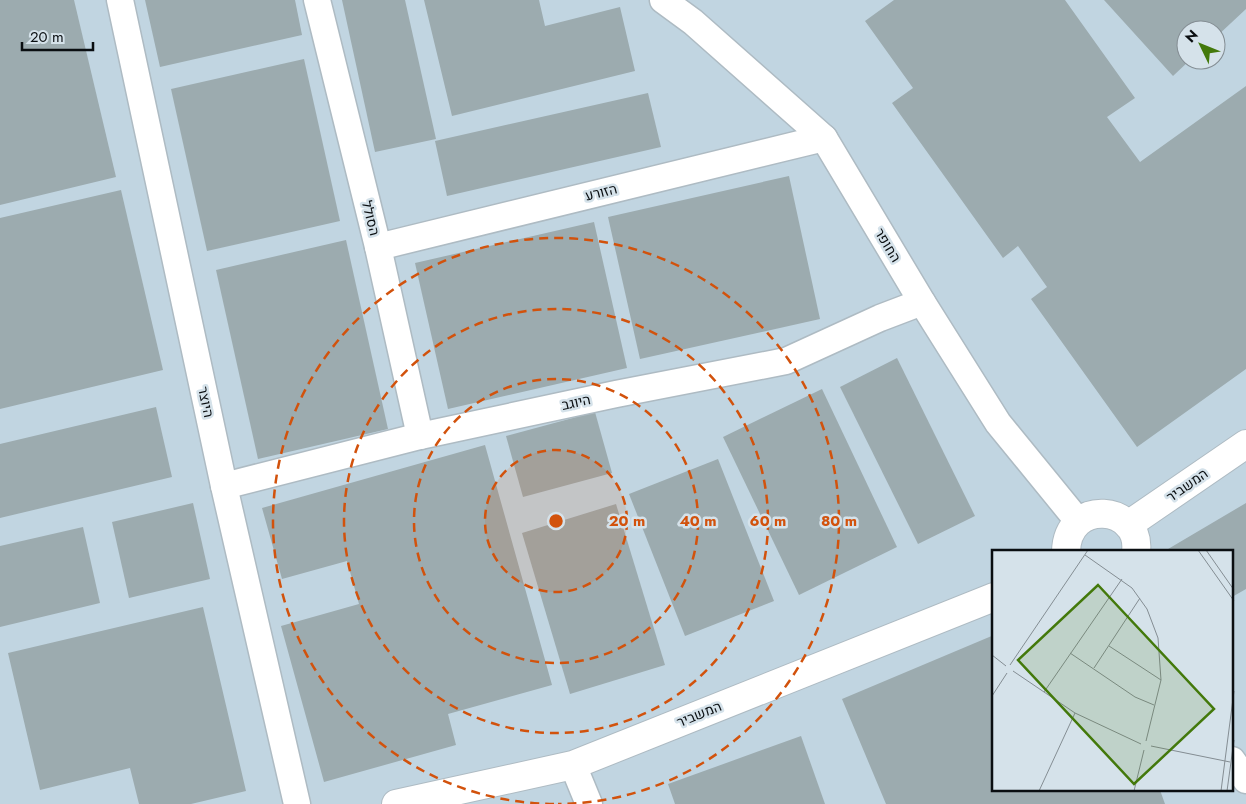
<svg xmlns="http://www.w3.org/2000/svg" width="1246" height="804" viewBox="0 0 1246 804" font-family="Jost,Heebo,sans-serif">
  <style>
    .built { fill: #c1d5e1; fill-rule: evenodd }
    .building { fill: #9cabaf }
    .lines { fill: none; stroke-linecap: round; stroke-linejoin: round }
    .minor-casing { stroke: #aebbc3; stroke-width: 29 }
    .tertiary-casing { stroke: #aebbc3; stroke-width: 30 }
    .minor { stroke: #fff; stroke-width: 26 }
    .tertiary { stroke: #fff; stroke-width: 28 }
    .ring { fill: none; stroke: #d2520c; stroke-width: 2.5; stroke-dasharray: 9 6 }
    .labels { text-anchor: middle; dominant-baseline: central; stroke-width: 5; stroke-linejoin: round; paint-order: stroke }
    .street-label { font-size: 14px; fill: #0a0e11; stroke: #d5e2ea }
    .inset-road { fill: none; stroke: #848d93; stroke-width: 1 }
    .view { fill: #43790b; fill-opacity: 0.15; stroke: #43790b; stroke-width: 2.5 }
    .inset-edge { fill: none; stroke: #0a0e11; stroke-width: 2.5 }
    .centre { fill: #d2520c; stroke: #d5e2ea; stroke-width: 2.5 }
    .ring-label { font-size: 15px; text-anchor: middle; font-weight: bold; fill: #d2520c; stroke: #d5e2ea; stroke-width: 5; stroke-linejoin: round; paint-order: stroke }
  </style>
  <rect width="100%" height="100%" fill="#d5e2ea"/>
  <path class="built" d="M0 0H1246V804H0ZM1186 30H1216V60H1186ZM994 552H1232V790H994Z"/>
  <g class="building">
    <polygon points="0,0 74,0 116,177 0,205"/>
    <polygon points="145,0 295,0 302,35 160,67"/>
    <polygon points="342,0 405,0 436,139 375,152"/>
    <polygon points="424,0 539,0 545,26 620,7 635,71 452,116"/>
    <polygon points="894,0 1065,0 1135,98 1107,117 1140,162 1246,86 1246,369 1137,447 1031,299 1047,287 1018,246 1003,258 892,103 913,88 865,21"/>
    <polygon points="1104,0 1246,0 1246,9 1216,37 1216,30 1186,30 1186,60 1190,60 1173,76"/>
    <polygon points="304,59 340,221 207,251 171,89"/>
    <polygon points="648,93 661,147 447,196 435,141"/>
    <polygon points="789,176 820,319 640,359 608,217"/>
    <polygon points="121,190 163,370 0,409 0,218"/>
    <polygon points="594,222 627,368 448,409 415,263"/>
    <polygon points="346,240 388,429 258,459 216,270"/>
    <polygon points="897,358 975,516 918,544 840,387"/>
    <polygon points="822,389 897,547 799,595 723,437"/>
    <polygon points="156,407 172,477 0,518 0,444"/>
    <polygon points="595,412 612,473 523,497 506,436"/>
    <polygon points="485,445 552,685 448,714 456,745 324,782 281,626 359,604 347,561 282,579 262,508"/>
    <polygon points="718,459 774,601 685,636 629,494"/>
    <polygon points="193,503 210,579 129,598 112,522"/>
    <polygon points="1246,503 1246,589 1232,597 1232,552 1163,552"/>
    <polygon points="616,504 665,665 570,694 522,533"/>
    <polygon points="83,527 100,603 0,627 0,546"/>
    <polygon points="203,607 246,791 191,804 139,804 130,768 40,790 8,653"/>
    <polygon points="994,635 994,790 1160,790 1165,804 886,804 842,699"/>
    <polygon points="801,736 825,804 675,804 668,784"/>
  </g>
  <g class="lines">
    <defs>
      <g id="minor">
        <polyline points="120,0 224,486 297,804"/>
        <polyline points="317,0 378,247 420,436"/>
        <polyline points="663,0 693,22 824,138 922,302 998,423 1078,521"/>
        <polyline points="378,247 824,138"/>
        <polyline points="224,486 420,436 616,394 786,361 880,318 922,302"/>
        <polyline points="1232,760 1246,780"/>
        <polyline points="573,765 589,804"/>
      </g>
      <g id="tertiary">
        <polyline points="1128,525 1246,444"/>
        <path d="M1066 552C1067 497 1142 505 1136 552"/>
        <polyline points="396,804 573,765 994,597"/>
      </g>
    </defs>
    <use href="#minor" class="minor-casing"/>
    <use href="#tertiary" class="tertiary-casing"/>
    <use href="#minor" class="minor"/>
    <use href="#tertiary" class="tertiary"/>
  </g>
  <circle cx="556" cy="521" r="71" fill="#d2520c" fill-opacity=".12"/>
  <g class="ring">
    <circle cx="556" cy="521" r="71"/>
    <circle cx="556" cy="521" r="142"/>
    <circle cx="556" cy="521" r="212"/>
    <path d="M554 804A283 283 0 1 1 558 804"/>
  </g>
  <g class="labels">
    <g class="street-label">
      <text transform="translate(601 192) rotate(-14)">הזורע</text>
      <text transform="translate(371 218) rotate(76)">הסולל</text>
      <text transform="translate(888 245) rotate(59)">החופר</text>
      <text transform="translate(206 402) rotate(78)">היוצר</text>
      <text transform="translate(576 402) rotate(-12)">היוגב</text>
      <text transform="translate(1187 485) rotate(-35)">המשביר</text>
      <text transform="translate(699 714) rotate(-22)">המשביר</text>
    </g>
  </g>
  <g transform="translate(992 550)">
    <rect width="241" height="241" fill="#d5e2ea"/>
    <path class="inset-road" d="M206 0 242 51M214 0 242 40M93 5 140 38 155 59 166 88 169 130 154 191M117 96 169 130M78 103 143 147 162 155M0 105 14 116M18 115 96 0M102 118 148 48M21 121 83 163 149 194M52 142 130 29M0 146 15 123M159 196 238 212M47 241 83 163M142 241 152 200M229 241 242 141M235 241 242 190"/>
    <path class="view" d="M106 35 222 159 142 234 26 110Z"/>
    <rect width="241" height="241" class="inset-edge"/>
  </g>
  <circle cx="556" cy="521" r="8" class="centre"/>
  <g class="ring-label">
    <text x="627" y="526">20 m</text>
    <text x="698" y="526">40 m</text>
    <text x="768" y="526">60 m</text>
    <text x="839" y="526">80 m</text>
  </g>
  <g transform="translate(1201 45) rotate(313)"><circle r="24" fill="#d5e2ea" stroke="#848d93"/>
  <path d="M0-4L9 19L0 12L-9 19Z" fill="#43790b"/>
  <text y="-8" font-size="14" font-weight="bold" text-anchor="middle" fill="#0a0e11">N</text>
  </g>
  <path d="M22 42v8h71v-8" fill="none" stroke="#0a0e11" stroke-width="2.5"/>
  <text x="30" y="42" font-size="15" fill="#0a0e11" stroke="#d5e2ea" stroke-width="4" paint-order="stroke">20 m</text>
</svg>
